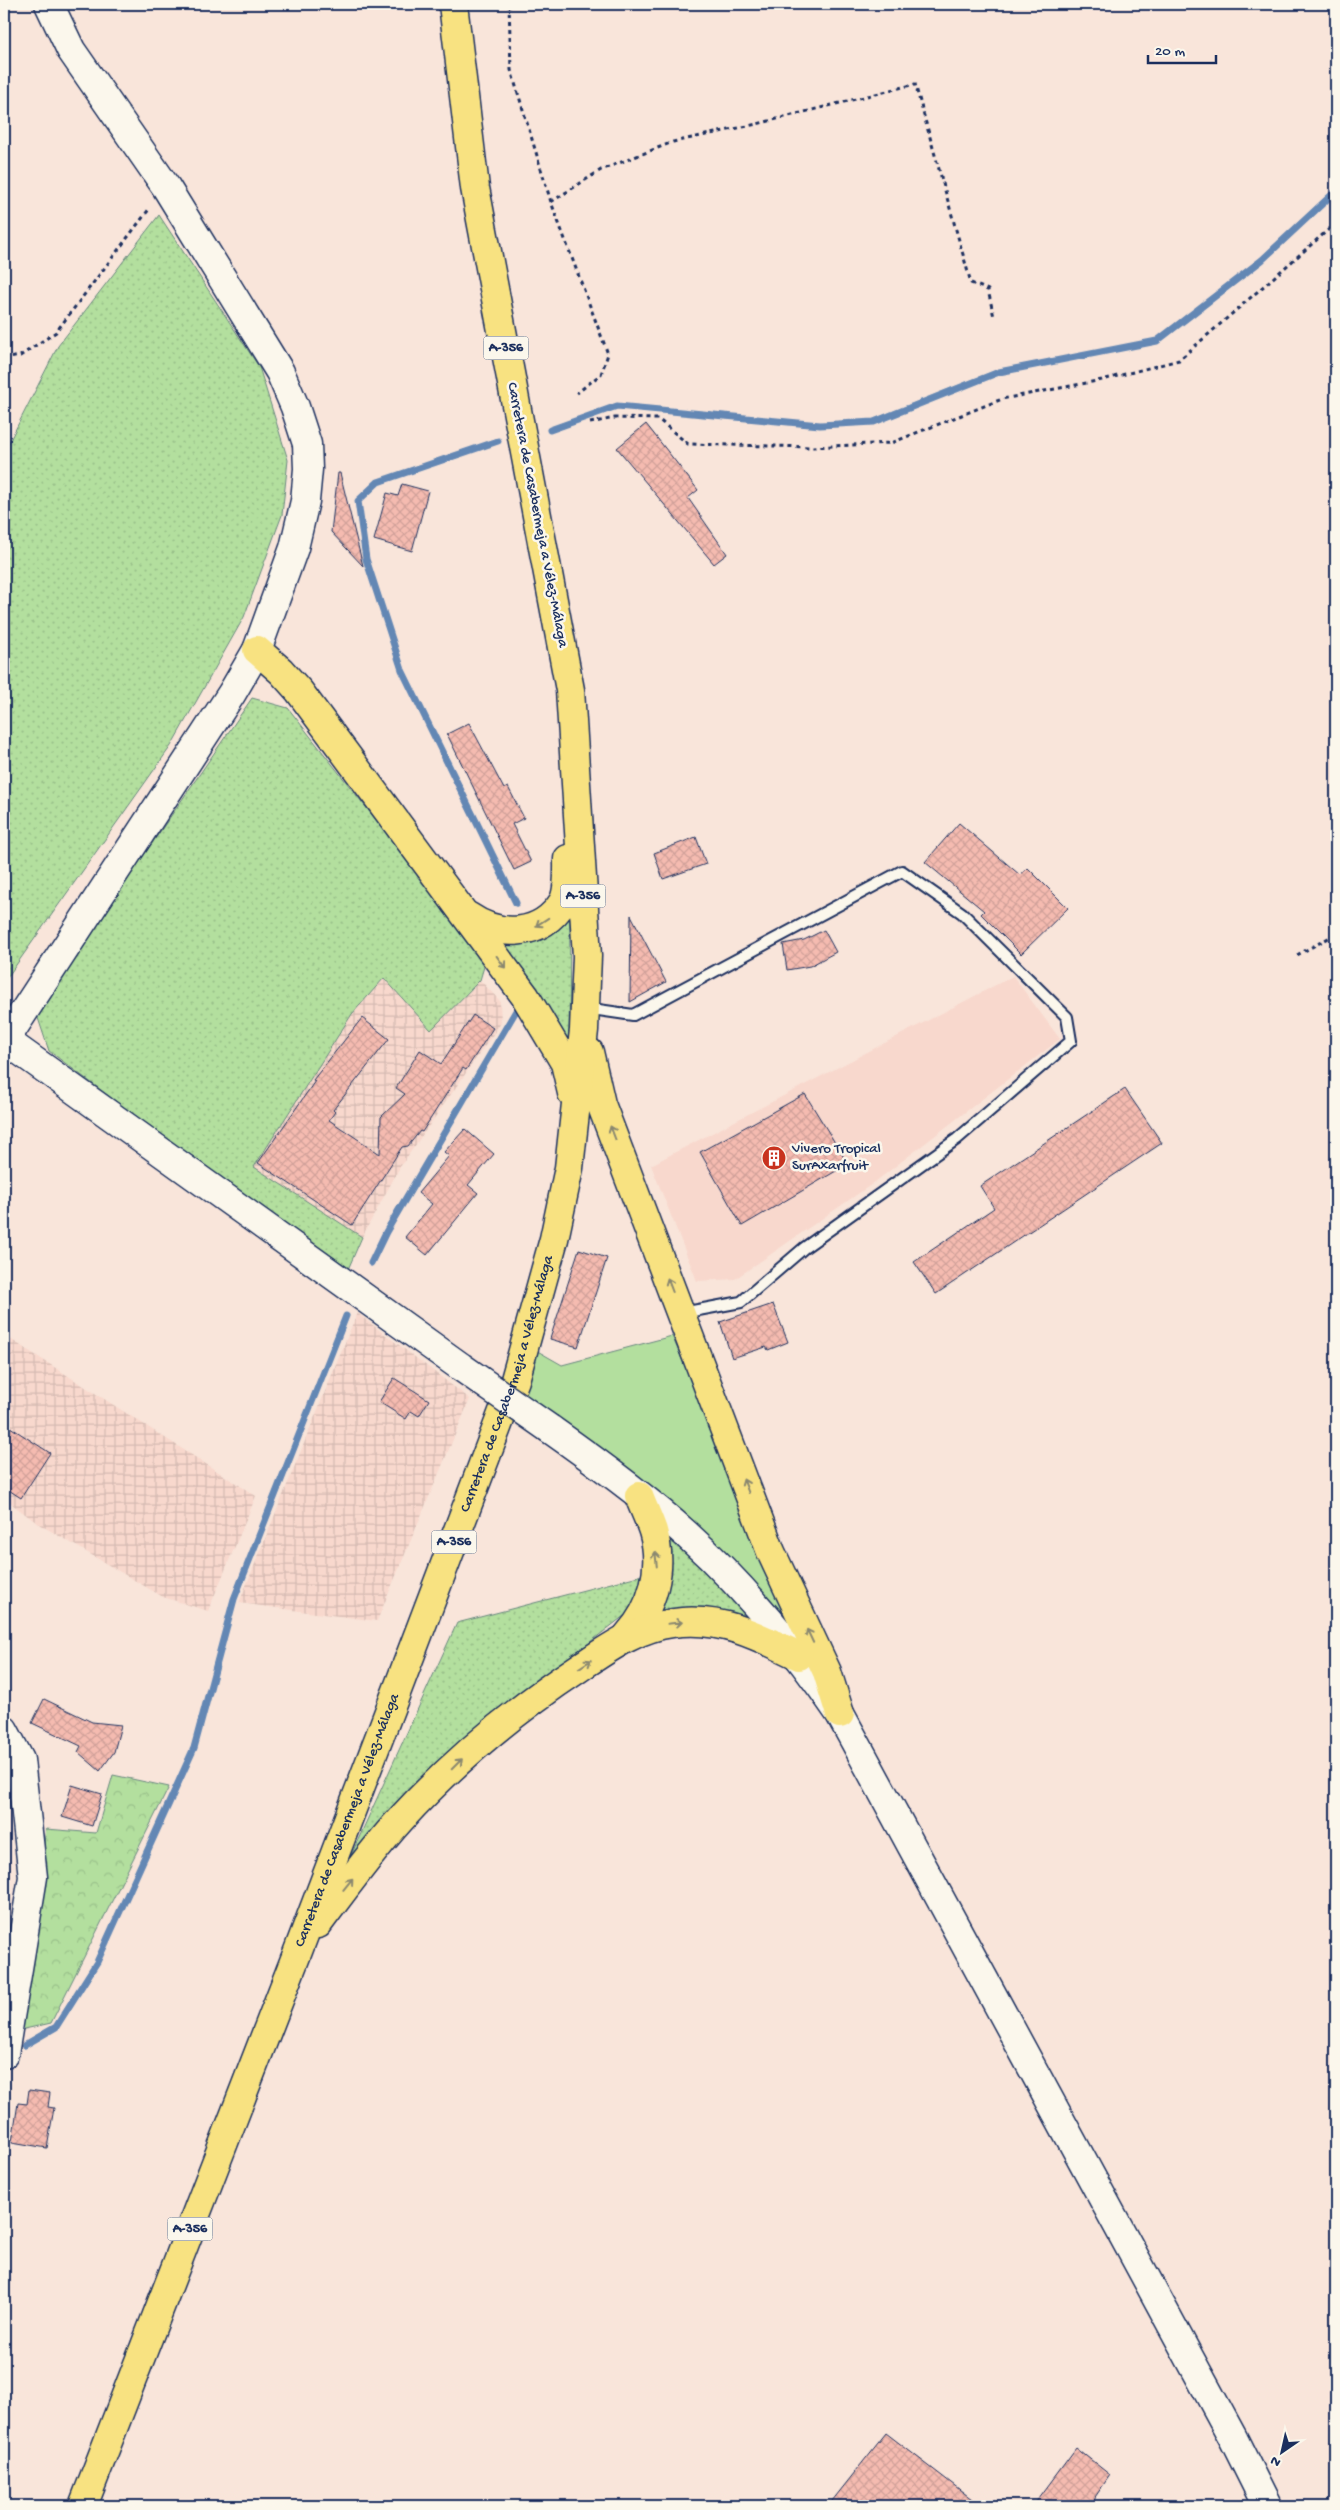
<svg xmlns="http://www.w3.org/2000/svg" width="1340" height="2510" viewBox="0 0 1340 2510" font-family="'Gochi Hand',sans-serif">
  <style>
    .built { fill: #f8d8cd }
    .industrial { fill: url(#industrial-grid) }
    .grass { fill: url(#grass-dots); stroke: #67877e }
    .forest { fill: url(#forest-crowns); stroke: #67877e }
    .garden { fill: #b3df9e; stroke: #67877e }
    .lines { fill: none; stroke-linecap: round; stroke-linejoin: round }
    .stream { stroke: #6387b4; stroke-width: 7 }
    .building { fill: url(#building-cross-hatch); stroke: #1b2f5e }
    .lane-casing { stroke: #1b2f5e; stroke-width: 14 }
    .secondary-casing { stroke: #1b2f5e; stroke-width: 31 }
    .primary-casing { stroke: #1b2f5e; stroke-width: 31 }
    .path { stroke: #1b2f5e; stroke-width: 3; stroke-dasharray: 4 4; stroke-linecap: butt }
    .lane { stroke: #fbf7ec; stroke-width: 10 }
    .secondary { stroke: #fbf7ec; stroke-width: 28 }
    .primary { stroke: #f8e281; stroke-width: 28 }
    .secondary-bridge-casing { stroke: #1b2f5e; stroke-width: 31; stroke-linecap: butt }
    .secondary-bridge { stroke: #fbf7ec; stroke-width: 28 }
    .oneway { stroke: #8a8870 }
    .labels { text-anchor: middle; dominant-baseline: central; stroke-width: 5; stroke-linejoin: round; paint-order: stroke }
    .shield { fill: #fbf7ec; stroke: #5e6b89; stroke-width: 1 }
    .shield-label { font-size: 14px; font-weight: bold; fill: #1b2f5e }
    .street-label { font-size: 15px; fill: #1b2f5e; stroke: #fbf7ec }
    .poi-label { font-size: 15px; fill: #1b2f5e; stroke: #fbf7ec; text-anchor: start }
  </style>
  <defs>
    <pattern id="industrial-grid" width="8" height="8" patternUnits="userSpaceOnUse" patternTransform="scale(1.25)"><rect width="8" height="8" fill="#f8d8cd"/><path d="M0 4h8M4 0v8" fill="none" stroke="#d4bab2"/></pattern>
    <pattern id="grass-dots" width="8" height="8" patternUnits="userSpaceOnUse" patternTransform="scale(1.25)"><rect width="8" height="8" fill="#b3df9e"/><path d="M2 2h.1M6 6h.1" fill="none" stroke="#99c08a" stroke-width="1.8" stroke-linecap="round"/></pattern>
    <pattern id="forest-crowns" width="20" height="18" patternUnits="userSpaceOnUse" patternTransform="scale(1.25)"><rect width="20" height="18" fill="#b3df9e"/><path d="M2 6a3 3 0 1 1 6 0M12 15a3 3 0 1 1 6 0" fill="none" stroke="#99c08a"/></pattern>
    <pattern id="building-cross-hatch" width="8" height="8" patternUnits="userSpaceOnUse" patternTransform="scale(1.25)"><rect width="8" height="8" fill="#f5bbb0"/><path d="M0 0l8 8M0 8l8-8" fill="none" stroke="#d1a19a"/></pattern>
  </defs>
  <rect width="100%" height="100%" fill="#f9e5da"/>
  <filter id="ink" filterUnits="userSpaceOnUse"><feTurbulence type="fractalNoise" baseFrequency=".02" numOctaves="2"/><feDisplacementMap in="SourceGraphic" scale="10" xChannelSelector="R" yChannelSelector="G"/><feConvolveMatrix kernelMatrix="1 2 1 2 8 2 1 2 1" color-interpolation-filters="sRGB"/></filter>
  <g filter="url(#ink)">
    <polygon class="built" points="1013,976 1060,1039 875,1182 735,1279 697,1281 651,1165"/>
    <g class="industrial">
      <polygon points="384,978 431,1029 480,980 500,1001 501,1023 400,1167 362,1237 254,1167 352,1014"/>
      <polygon points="357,1313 470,1399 377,1621 239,1603"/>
      <polygon points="4,1335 256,1496 208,1611 163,1597 37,1523 4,1498"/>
    </g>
    <g class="grass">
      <polygon points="159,215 259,367 288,460 282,515 244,617 171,746 4,982 4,452 58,346"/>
      <polygon points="252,698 288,708 486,960 480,980 431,1030 384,978 352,1014 254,1167 362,1237 346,1274 49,1051 36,1012"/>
      <polygon points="570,915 569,1052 497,945 524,944 551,935"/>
      <polygon points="662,1527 761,1626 648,1618"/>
      <polygon points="646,1574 629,1612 454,1747 342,1875 457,1623"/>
    </g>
    <polygon class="forest" points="113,1775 169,1787 51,2023 16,2031 46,1829 96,1833"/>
    <polygon class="garden" points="672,1336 802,1639 520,1395 534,1349 562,1365"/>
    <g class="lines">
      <g class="stream">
        <polyline points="550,430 617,406 820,425 874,422 999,372 1157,341 1262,260 1336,191"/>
        <polyline points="498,441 378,482 358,501 366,559 402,670 516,903"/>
        <polyline points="371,1263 386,1232 517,1009"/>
        <polyline points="25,2045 56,2027 97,1962 194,1748 234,1599 346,1316"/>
      </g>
    </g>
    <g class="building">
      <polygon points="646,424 698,490 688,498 727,554 714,564 617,448"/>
      <polygon points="338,473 340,473 363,566 331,532"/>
      <polygon points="402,484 428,491 412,551 374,540 387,493 398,496"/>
      <polygon points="469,723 504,789 508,787 524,818 512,824 531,862 514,870 447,734"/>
      <polygon points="959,823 1020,875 1028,868 1068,908 1021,954 981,914 984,911 925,862"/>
      <polygon points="696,837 706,864 663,879 654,853"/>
      <polygon points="631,915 666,982 630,1002"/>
      <polygon points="824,930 836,952 810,966 787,970 783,944 804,940"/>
      <polygon points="473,1015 493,1028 466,1070 463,1068 422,1132 420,1131 408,1146 402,1147 352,1225 258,1163 315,1081 313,1080 362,1018 389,1039 333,1110 335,1112 329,1120 380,1154 381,1117 405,1094 396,1088 420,1050 441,1064"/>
      <polygon points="1125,1089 1162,1143 936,1294 914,1262 994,1208 980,1186"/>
      <polygon points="805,1094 848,1164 742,1226 700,1152"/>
      <polygon points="465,1129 494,1154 468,1185 478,1193 427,1255 405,1237 432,1204 418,1193 449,1156 444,1152"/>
      <polygon points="579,1249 607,1258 578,1347 550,1339"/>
      <polygon points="773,1304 788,1342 768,1350 766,1347 732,1358 720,1322"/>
      <polygon points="394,1378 429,1400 419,1416 411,1411 406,1419 379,1402"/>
      <polygon points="4,1423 50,1453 21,1498 4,1487"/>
      <polygon points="44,1699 92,1722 121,1725 114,1752 100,1771 78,1752 81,1746 32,1723"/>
      <polygon points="72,1785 102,1794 92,1826 62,1817"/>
      <polygon points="29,2090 50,2093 48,2107 54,2108 47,2148 12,2142 18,2103 27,2104"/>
      <polygon points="886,2433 981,2506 828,2506"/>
      <polygon points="1076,2448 1110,2475 1089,2506 1033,2506"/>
    </g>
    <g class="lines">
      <defs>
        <polyline id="lane" points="585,1008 633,1015 902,871 962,913 1067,1017 1071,1041 957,1139 804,1248 741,1302 682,1313"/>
        <g id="secondary">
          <polyline points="5,1040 461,1367"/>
          <polyline points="4,1042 232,693 257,650 294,548 305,501 308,469 307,444 295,407 280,372 166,187 71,50 49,4"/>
          <path d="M550 1429C597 1462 644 1496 686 1534 745 1587 795 1648 840 1714L1233 2438 1267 2506"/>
          <polyline points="4,1730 20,1760 33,1877 4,2054"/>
        </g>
        <g id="primary">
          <polyline points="257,650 281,671 299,691 525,996 565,1063 572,1093"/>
          <path d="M468 916C500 938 541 937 563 902 569 891 568 871 568 859"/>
          <polyline points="589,1052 601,1104 771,1552 827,1672 840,1714"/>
          <path d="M628 1635C653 1608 664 1568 653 1531 649 1519 643 1507 639 1496"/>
          <path d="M318 1924C344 1889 371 1852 400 1820 453 1762 514 1711 579 1668 609 1648 636 1628 673 1623 719 1616 759 1636 799 1656"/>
          <path id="s1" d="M83 2506 298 1951 515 1380 554 1239 569 1168 584 1030 587 956 570 690 475 188 453 4"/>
        </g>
      </defs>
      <use href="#lane" class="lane-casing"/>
      <use href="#secondary" class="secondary-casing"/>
      <use href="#primary" class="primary-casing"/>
      <g class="path">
        <polyline points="509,4 511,70 551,202 608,354 601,374 577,393"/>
        <polyline points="551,202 601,170 673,142 757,124 915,84 971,283 988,290 994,317"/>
        <polyline points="4,359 20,356 56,332 150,208"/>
        <polyline points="590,423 615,418 658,419 688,444 813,447 891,443 1002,399 1102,380 1179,360 1336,223"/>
        <polyline points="1297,955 1336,934"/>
      </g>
      <use href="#lane" class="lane"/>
      <use href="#secondary" class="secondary"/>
      <use href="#primary" class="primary"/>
      <defs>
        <polyline id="secondary-bridge" points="461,1367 550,1429"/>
      </defs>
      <use href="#secondary-bridge" class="secondary-bridge-casing"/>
      <use href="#secondary-bridge" class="secondary-bridge"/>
    </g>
    <defs><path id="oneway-shaft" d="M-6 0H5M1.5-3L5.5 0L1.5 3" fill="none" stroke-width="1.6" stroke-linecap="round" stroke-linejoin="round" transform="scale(1.25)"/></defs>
    <g class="oneway">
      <use href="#oneway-shaft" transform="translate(542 922) rotate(147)"/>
      <use href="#oneway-shaft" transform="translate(501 962) rotate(54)"/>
      <use href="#oneway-shaft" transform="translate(613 1133) rotate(-111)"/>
      <use href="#oneway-shaft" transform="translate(670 1285) rotate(-111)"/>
      <use href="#oneway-shaft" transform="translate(746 1486) rotate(-111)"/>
      <use href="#oneway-shaft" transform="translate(656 1559) rotate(-96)"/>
      <use href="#oneway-shaft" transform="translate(675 1623) rotate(-6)"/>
      <use href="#oneway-shaft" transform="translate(810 1636) rotate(-115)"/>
      <use href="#oneway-shaft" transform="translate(585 1664) rotate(-33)"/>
      <use href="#oneway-shaft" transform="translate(457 1764) rotate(-45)"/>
      <use href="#oneway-shaft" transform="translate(348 1884) rotate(-51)"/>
    </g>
  </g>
  <defs>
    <symbol id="building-disc" viewBox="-11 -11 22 22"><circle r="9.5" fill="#c8321e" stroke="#fbf7ec"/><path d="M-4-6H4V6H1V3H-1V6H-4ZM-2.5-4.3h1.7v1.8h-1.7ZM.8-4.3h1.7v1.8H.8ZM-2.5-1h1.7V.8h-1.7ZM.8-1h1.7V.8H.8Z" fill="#fff"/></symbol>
  </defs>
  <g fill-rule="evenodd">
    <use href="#building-disc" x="760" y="1144" width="28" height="28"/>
  </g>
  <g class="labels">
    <g class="shield">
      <rect x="483.5" y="336.5" width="45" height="23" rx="4"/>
      <rect x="560.5" y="884.5" width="45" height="23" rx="4"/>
      <rect x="431.5" y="1530.5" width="45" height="23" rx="4"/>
      <rect x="167.5" y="2217.5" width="45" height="23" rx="4"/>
    </g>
    <g class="shield-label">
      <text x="506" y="348">A-356</text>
      <text x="583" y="896">A-356</text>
      <text x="454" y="1542">A-356</text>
      <text x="190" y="2229">A-356</text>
    </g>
    <g class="street-label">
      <text transform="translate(537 515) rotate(79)">Carretera de Casabermeja a Vélez-Málaga</text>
      <text stroke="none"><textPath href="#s1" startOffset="1200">Carretera de Casabermeja a Vélez-Málaga</textPath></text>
      <text stroke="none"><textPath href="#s1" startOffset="735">Carretera de Casabermeja a Vélez-Málaga</textPath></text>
    </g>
    <g class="poi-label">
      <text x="792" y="1149">Vivero Tropical<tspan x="792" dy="17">SurAxarfruit</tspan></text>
    </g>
  </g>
  <rect width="1340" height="2510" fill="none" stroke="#fbf7ec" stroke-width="20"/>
  <rect x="10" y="10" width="1320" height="2490" fill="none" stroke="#1b2f5e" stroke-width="2" filter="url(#ink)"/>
  <g transform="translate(1282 2452) rotate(214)" stroke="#fbf7ec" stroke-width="4" paint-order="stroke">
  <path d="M0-4L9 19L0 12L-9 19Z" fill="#1b2f5e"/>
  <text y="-8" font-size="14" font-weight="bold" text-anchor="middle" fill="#1b2f5e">N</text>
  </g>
  <path d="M1148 55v8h68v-8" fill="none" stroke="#1b2f5e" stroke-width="2.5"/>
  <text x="1155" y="55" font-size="15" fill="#1b2f5e" stroke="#fbf7ec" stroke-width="4" paint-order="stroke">20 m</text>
</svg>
